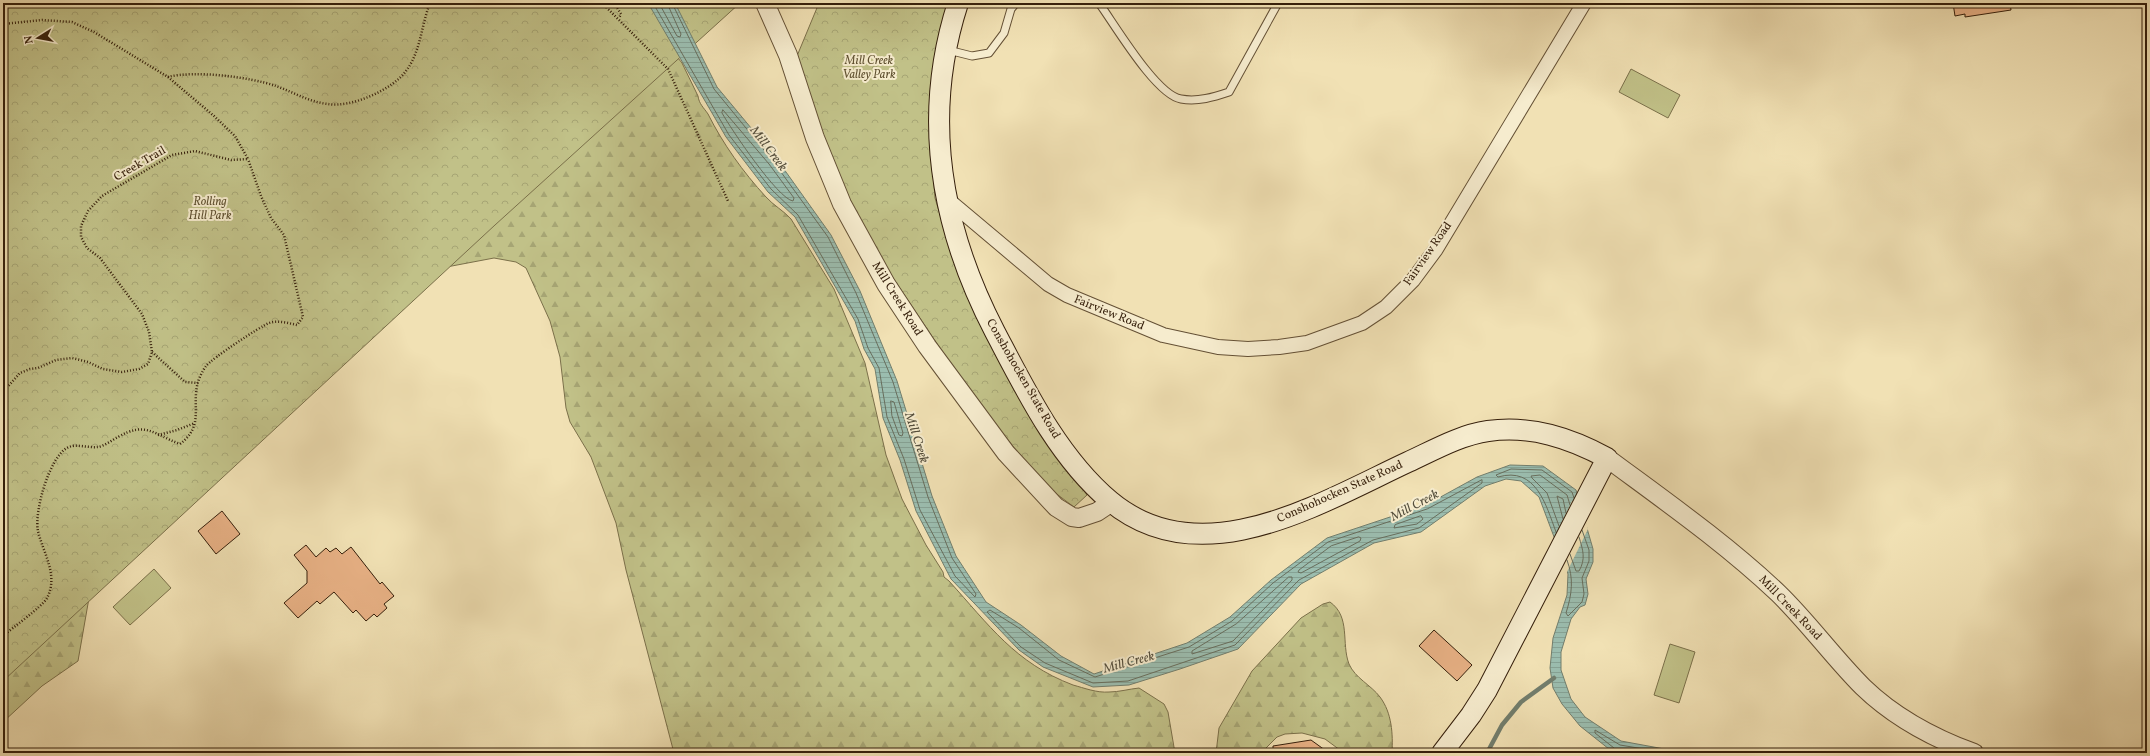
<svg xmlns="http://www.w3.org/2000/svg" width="2150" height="756" viewBox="0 0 2150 756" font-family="Vollkorn,serif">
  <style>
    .forest { fill: url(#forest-firs); stroke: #7b704a }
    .park { fill: url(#park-crowns); stroke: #7b704a }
    .garden { fill: #c1c188; stroke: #7b704a }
    .water { fill: url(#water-rules); stroke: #727e6d }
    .pier { fill: #f1e1b4 }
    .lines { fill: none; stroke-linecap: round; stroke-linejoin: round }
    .shore { stroke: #686e5d; stroke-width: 1 }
    .stream { stroke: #727e6d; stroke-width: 4.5 }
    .building { fill: #e8b185; stroke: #351f0b }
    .service-casing { stroke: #645035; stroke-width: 9 }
    .minor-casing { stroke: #645035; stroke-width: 16 }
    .tertiary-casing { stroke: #645035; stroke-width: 20 }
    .secondary-casing { stroke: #351f0b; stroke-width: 22 }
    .path { stroke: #351f0b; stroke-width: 2.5; stroke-dasharray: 1 2; stroke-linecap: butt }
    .service { stroke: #f6ecce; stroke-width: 7 }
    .minor { stroke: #f6ecce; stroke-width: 14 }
    .tertiary { stroke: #f6ecce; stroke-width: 18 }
    .secondary { stroke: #f6ecce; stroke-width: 20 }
    .labels { text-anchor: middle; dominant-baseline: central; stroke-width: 4; stroke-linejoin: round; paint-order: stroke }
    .park-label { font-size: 12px; font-style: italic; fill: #5f5030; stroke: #f6ecce }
    .street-label { font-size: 12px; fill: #351f0b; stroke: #f6ecce }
    .water-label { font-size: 13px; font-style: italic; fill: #544e3c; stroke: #f6ecce }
  </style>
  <defs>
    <pattern id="forest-firs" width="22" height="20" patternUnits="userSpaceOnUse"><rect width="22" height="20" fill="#c1c188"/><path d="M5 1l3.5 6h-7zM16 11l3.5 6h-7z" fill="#a6a574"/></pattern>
    <pattern id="park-crowns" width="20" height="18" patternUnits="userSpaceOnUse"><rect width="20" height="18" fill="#c1c188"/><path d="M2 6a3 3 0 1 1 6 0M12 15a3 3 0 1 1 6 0" fill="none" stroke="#a6a574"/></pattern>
    <pattern id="water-rules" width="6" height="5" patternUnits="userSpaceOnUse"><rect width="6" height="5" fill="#9bbdaf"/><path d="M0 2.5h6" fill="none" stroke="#86a295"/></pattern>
  </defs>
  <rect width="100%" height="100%" fill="#f1e1b4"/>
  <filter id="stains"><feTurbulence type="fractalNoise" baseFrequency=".005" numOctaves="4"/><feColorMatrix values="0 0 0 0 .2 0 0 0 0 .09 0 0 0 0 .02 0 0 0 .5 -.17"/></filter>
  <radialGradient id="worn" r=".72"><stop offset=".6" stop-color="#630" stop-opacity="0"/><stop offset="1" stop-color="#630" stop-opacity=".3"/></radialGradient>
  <g class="forest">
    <path d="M3 3H642L666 43 682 63 698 96C699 104 704 108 708 114 723 144 743 172 766 197 773 205 784 211 791 219L834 289 865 363 886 455 902 499 926 545 943 572 944 577 949 581C989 625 1015 663 1073 685 1084 688 1097 693 1109 692 1119 692 1129 689 1139 688L1164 704 1168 712 1175 753H674L626 570 616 523 591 457 570 422 566 408 560 357 550 321 526 268 516 262 494 258 436 269 89 598 78 661 42 686 3 722Z"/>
    <path d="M1330 602C1351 617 1341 643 1349 664 1355 678 1371 685 1380 697 1392 713 1393 734 1392 753H1344L1325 739 1302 733 1285 734 1277 737 1261 753H1216L1219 728 1252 671 1301 618 1323 604Z"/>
  </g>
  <g class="park">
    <polygon points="3,3 740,3 495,225 3,681"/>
    <polygon points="819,3 950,3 931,145 935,198 952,254 1029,409 1087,495 1074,507 1046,486 974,399 873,248 834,174 797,56"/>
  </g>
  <g class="garden">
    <polygon points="1631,69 1680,95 1668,118 1619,92"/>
    <polygon points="154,569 171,588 130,625 113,607"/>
    <polygon points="1670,644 1695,652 1679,703 1654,695"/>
  </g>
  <polygon class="water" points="648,3 675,3 717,87 776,158 831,235 860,291 897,381 932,496 956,556 986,602 1021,625 1061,656 1094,674 1187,643 1230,617 1271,580 1327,538 1426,505 1477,477 1510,465 1543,466 1576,490 1593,549 1593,562 1586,579 1588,594 1585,605 1580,607 1571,619 1561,652 1561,670 1571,699 1585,717 1621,741 1686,753 1614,753 1580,726 1562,704 1553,688 1550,668 1553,638 1567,595 1568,574 1539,497 1521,481 1506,479 1485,486 1421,532 1374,543 1301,584 1238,649 1180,669 1129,685 1093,687 1043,667 1019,650 951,579 916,511 900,460 883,418 875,369 864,349 855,321 795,217 768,192 726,137"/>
  <polygon class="pier" points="1572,501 1584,513 1588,529 1566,574 1553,541"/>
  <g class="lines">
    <g class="shore">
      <polyline points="653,3 729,135 771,189 798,215 858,319 868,348 879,368 887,417 904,459 920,510 955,576 975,597 976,594 952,558 928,497 893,382 856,293 828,237 773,161 714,89 672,3"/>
      <polyline points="659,3 677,36 680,37 681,34 667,3"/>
      <path d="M723 110 769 164 794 198 793 201C778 199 731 129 722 113Z"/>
      <polygon points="891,401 894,402 903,433 902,436 899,435 892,416"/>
      <polygon points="1482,480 1482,483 1419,528 1373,540 1299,580 1235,645 1128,681 1093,683 1045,663 1021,647 987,612 990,610 1019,628 1059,660 1095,677 1189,647 1232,621 1273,583 1328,542 1427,509"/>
      <polygon points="1421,516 1423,519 1417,524 1394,528 1395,525"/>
      <polyline points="1563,519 1557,496 1563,499 1566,513"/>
      <polyline points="1559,526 1547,493 1532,478 1531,476 1540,475 1567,495 1570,505"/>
      <path d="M1556 532C1546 505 1536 466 1498 477L1496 475 1511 469 1542 470 1572 492 1574 498"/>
      <polygon points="1359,537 1361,538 1360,541 1301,573 1298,572 1299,570 1331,546"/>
      <path d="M1570 554 1576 571H1579C1586 559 1583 550 1579 537"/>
      <path d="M1567 560C1574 579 1572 594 1566 613L1568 616 1582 602 1584 594 1582 578 1589 561V550L1582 530"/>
      <polygon points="1289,577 1292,577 1292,580 1233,641 1192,654 1192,651 1236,624"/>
      <polyline points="1616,753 1614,748 1595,733 1595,730 1620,745 1668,753"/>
    </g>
    <polyline class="stream" points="1487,753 1502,725 1521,702 1554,678"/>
  </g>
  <g class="building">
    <polygon points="1953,3 2010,3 2011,10 1965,17 1965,14 1955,16"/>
    <polygon points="222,511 240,534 216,554 198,531"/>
    <polygon points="306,545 316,557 326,548 330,552 336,548 342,554 351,547 380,584 382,582 394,596 384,604 387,608 377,617 374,614 366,621 356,610 353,613 334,592 320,604 317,601 298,618 284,603 307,583 307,571 294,555"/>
    <polygon points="1434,630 1472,665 1457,681 1419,646"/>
    <polygon points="1311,740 1329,753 1273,753 1273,746"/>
  </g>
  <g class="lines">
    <defs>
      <g id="service">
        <path d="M1099 3C1115 25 1156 95 1181 99 1198 102 1214 97 1229 92L1278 3"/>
        <polyline points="948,50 972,56 989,53 1004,33 1011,9 1016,3"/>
      </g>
      <polyline id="minor" points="947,199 1048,284 1067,295 1163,335 1218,347 1248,349 1279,347 1307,343 1362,323 1386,307 1413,280 1436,249 1584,3"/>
      <g id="tertiary">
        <polyline points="765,3 788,55 815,138 842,204 886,284 927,346 1006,453 1056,507 1072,517 1079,518 1097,512 1112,502"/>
        <path d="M1607 458C1665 501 1725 543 1778 593 1808 622 1833 657 1863 687 1894 717 1933 738 1974 753"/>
      </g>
      <path id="secondary" d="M958 3C921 117 941 228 995 332 1026 391 1058 457 1110 501 1201 577 1320 503 1408 462 1434 450 1460 435 1488 431 1531 425 1570 438 1607 458L1487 690 1471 715 1442 753"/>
    </defs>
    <use href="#service" class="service-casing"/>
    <use href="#minor" class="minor-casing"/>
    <use href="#tertiary" class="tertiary-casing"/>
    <use href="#secondary" class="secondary-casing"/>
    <g class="path">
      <polyline points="602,3 668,69 728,201"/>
      <polyline points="614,3 621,14 619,18"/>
      <polyline points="3,24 42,20 72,22 94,32 168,77 214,116 235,136 248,159 231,160 195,151 172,155 102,196 88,211 81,226 81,237 87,248 100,258 142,314 149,332 152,352 148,364 139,369 122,372 103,369 88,362 72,358 56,360 38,368 30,369 20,373 3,392"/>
      <path d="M168 77C194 70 250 77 276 86 293 92 309 102 328 104 351 108 392 90 406 71 421 51 421 26 430 3"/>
      <polyline points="152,352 185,382 198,383"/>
      <polyline points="158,435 177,430 195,423"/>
      <path d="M3 636C12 628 42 607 47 598 59 575 43 553 38 531 34 512 49 458 67 448 75 443 87 448 97 447 103 447 112 440 118 437 146 421 153 434 180 444 205 425 191 407 198 382 199 378 203 370 206 366 211 359 261 326 269 323 278 320 288 323 297 325L303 317 284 235 271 218 261 196 248 159"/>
    </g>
    <use href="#service" class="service"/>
    <use href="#minor" class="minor"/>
    <use href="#tertiary" class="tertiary"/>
    <use href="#secondary" class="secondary"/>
  </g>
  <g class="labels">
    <g class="park-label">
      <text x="869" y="61">Mill Creek<tspan x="869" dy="14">Valley Park</tspan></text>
      <text x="210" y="202">Rolling<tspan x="210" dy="14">Hill Park</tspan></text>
    </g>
    <g class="street-label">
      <text transform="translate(140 164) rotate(-30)">Creek Trail</text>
      <text transform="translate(1428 254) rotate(-55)">Fairview Road</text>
      <text transform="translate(897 299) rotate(58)">Mill Creek Road</text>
      <text transform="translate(1109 313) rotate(22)">Fairview Road</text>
      <text transform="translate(1023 379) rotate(60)">Conshohocken State Road</text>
      <text transform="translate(1340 492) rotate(-24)">Conshohocken State Road</text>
      <text transform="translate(1790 608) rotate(46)">Mill Creek Road</text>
    </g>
    <g class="water-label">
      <text transform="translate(768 149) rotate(53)">Mill Creek</text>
      <text transform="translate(916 438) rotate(72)">Mill Creek</text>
      <text transform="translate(1415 506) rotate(-28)">Mill Creek</text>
      <text transform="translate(1129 663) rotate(-15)">Mill Creek</text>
    </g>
  </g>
  <rect width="2150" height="756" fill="none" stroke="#f1e1b4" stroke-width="16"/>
  <rect x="4" y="4" width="2142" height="748" fill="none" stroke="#351f0b" stroke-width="2"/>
  <rect x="8" y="8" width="2134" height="740" fill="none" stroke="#351f0b"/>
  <g transform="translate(38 38) rotate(259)" stroke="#f6ecce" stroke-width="3" paint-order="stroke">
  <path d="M0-3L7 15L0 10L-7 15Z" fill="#351f0b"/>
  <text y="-6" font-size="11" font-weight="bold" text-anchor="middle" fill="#351f0b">N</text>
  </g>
  <rect width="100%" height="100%" filter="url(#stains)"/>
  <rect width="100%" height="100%" fill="url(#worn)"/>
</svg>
